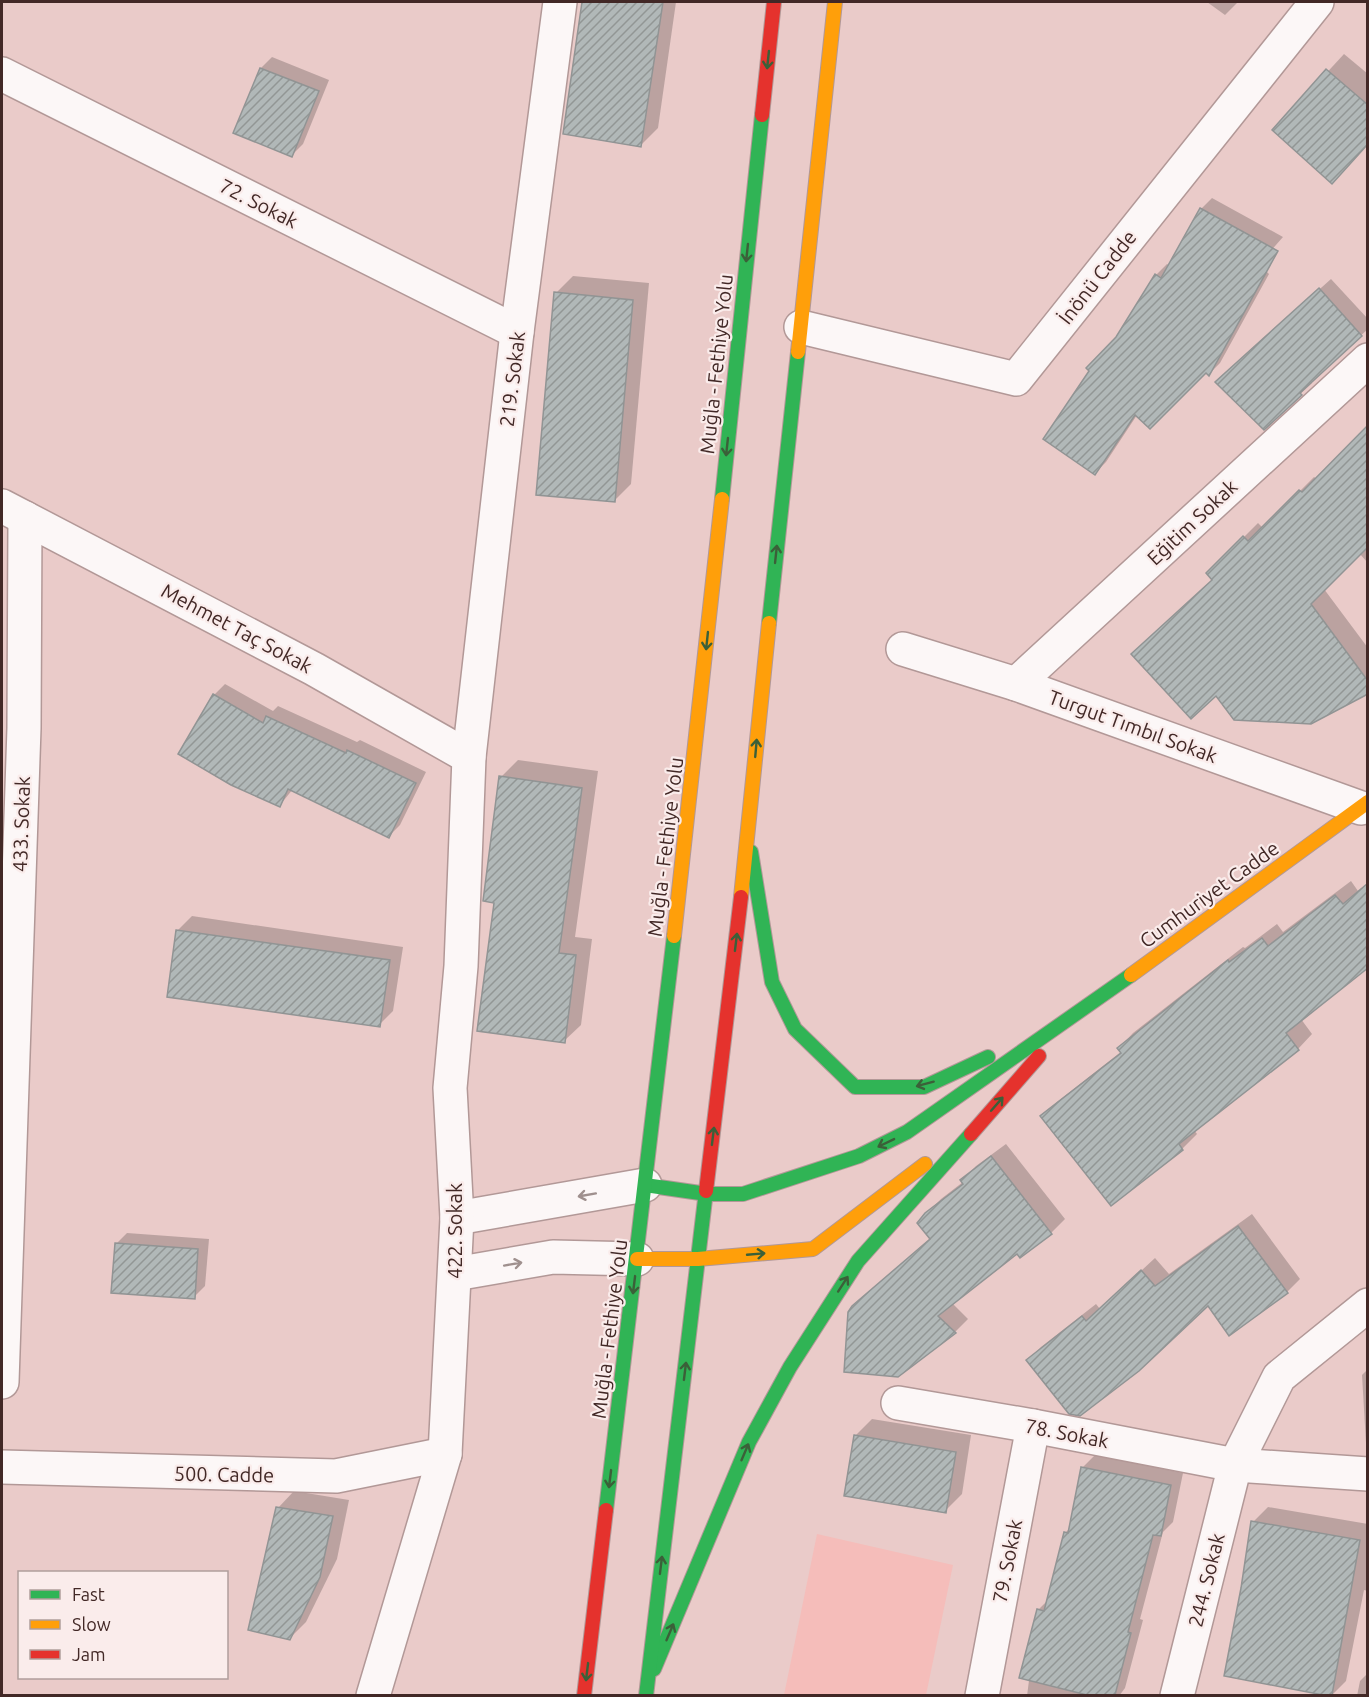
<svg xmlns="http://www.w3.org/2000/svg" width="1369" height="1697" viewBox="0 0 1369 1697" font-family="Ubuntu,sans-serif">
  <style>
    .built { fill: #f5bdba }
    .shadow { fill: #0003 }
    .building { fill: url(#building-hatch); stroke: #919494; stroke-width: 1.5 }
    .lines { fill: none; stroke-linecap: round; stroke-linejoin: round }
    .street-casing { stroke: #b29897; stroke-width: 36 }
    .fast-casing { stroke: #b29897; stroke-width: 16 }
    .slow-casing { stroke: #b29897; stroke-width: 16 }
    .jam-casing { stroke: #b29897; stroke-width: 16 }
    .street { stroke: #fcf7f7; stroke-width: 33 }
    .fast { stroke: #30b455; stroke-width: 14 }
    .slow { stroke: #ff9f0a; stroke-width: 14 }
    .jam { stroke: #e5322d; stroke-width: 14 }
    .oneway { stroke: #3b6039 }
    .oneway2 { stroke: #9f908e }
    .labels { text-anchor: middle; dominant-baseline: central; stroke-width: 4.5; stroke-linejoin: round; paint-order: stroke }
    .street-label { font-size: 20px; fill: #422826; stroke: #faeceb }
  </style>
  <defs>
    <pattern id="building-hatch" width="6" height="6" patternUnits="userSpaceOnUse" patternTransform="scale(1.5)"><rect width="6" height="6" fill="#b1b8b8"/><path d="M-1 1l2-2M0 6l6-6M5 7l2-2" fill="none" stroke="#929695"/></pattern>
  </defs>
  <rect width="100%" height="100%" fill="#eacbc9"/>
  <polygon class="built" points="817,1534 953,1565 926,1695 784,1695"/>
  <g class="shadow">
    <polygon points="594,2 676,2 658,128 641,145 594,6"/>
    <polygon points="1207,2 1238,2 1225,15"/>
    <polygon points="1344,54 1368,74 1368,144 1274,130"/>
    <polygon points="272,57 329,80 303,144 292,155 261,68"/>
    <polygon points="1212,198 1283,237 1259,264 1269,274 1220,363 1209,374 1206,371 1137,415 1106,462 1095,473 1118,338 1156,275 1167,264 1170,266 1201,209"/>
    <polygon points="573,276 649,283 631,484 614,501 556,293"/>
    <polygon points="1331,279 1368,319 1368,329 1311,381 1312,383 1264,428 1228,371"/>
    <polygon points="1368,427 1368,563 1359,553 1324,589 1368,648 1368,692 1208,573 1258,523 1263,528 1314,477 1317,479"/>
    <polygon points="225,684 273,711 278,706 357,742 360,740 426,772 400,825 389,836 293,789 280,805 214,695"/>
    <polygon points="518,760 598,771 575,937 592,939 581,1025 564,1041 496,902 501,777"/>
    <polygon points="1351,881 1358,891 1368,883 1368,966 1301,1019 1312,1034 1298,1049 1194,1130 1197,1134 1182,1149 1042,1117 1057,1102 1122,1051 1119,1048 1133,1033 1243,947 1245,948 1277,924 1283,932"/>
    <polygon points="192,916 403,947 393,1011 379,1025 178,930"/>
    <polygon points="1006,1144 1065,1219 1051,1233 1017,1252 952,1303 968,1319 955,1332 853,1306 931,1238 926,1214 941,1199 963,1182 962,1180 976,1166"/>
    <polygon points="1252,1214 1300,1279 1287,1292 1208,1304 1028,1360 1041,1347 1096,1304 1100,1309 1155,1258 1169,1274"/>
    <polygon points="127,1233 209,1239 205,1286 194,1297 116,1244"/>
    <polygon points="1368,1369 1368,1442 1366,1443 1362,1375"/>
    <polygon points="872,1419 971,1435 962,1494 945,1511 855,1436"/>
    <polygon points="1095,1455 1183,1473 1173,1522 1163,1532 1140,1619 1143,1620 1125,1688 1119,1696 1027,1696 1038,1610 1048,1600 1065,1533 1070,1528 1082,1468"/>
    <polygon points="294,1491 349,1500 337,1559 306,1622 290,1638 278,1508"/>
    <polygon points="1268,1507 1368,1524 1368,1591 1364,1590 1346,1681 1331,1696 1226,1675 1253,1522"/>
    <polygon points="1368,1673 1368,1696 1357,1696 1360,1681"/>
  </g>
  <g class="building">
    <polygon points="582,2 663,2 641,147 563,134"/>
    <polygon points="260,68 319,91 292,157 233,133"/>
    <polygon points="1326,69 1368,105 1368,144 1332,184 1272,130"/>
    <polygon points="1200,208 1278,251 1209,376 1206,373 1150,429 1135,415 1095,475 1043,439 1089,371 1086,368 1116,337 1155,274 1161,278"/>
    <polygon points="1319,288 1362,336 1300,393 1302,395 1264,430 1215,382"/>
    <polygon points="554,292 633,300 615,502 536,495"/>
    <polygon points="1368,425 1368,547 1311,604 1368,681 1368,694 1311,724 1234,720 1216,696 1191,719 1131,654 1212,580 1206,573 1243,536 1248,541 1299,490 1302,492"/>
    <polygon points="213,694 263,723 266,716 346,753 347,750 416,783 389,838 288,789 280,807 231,785 178,754"/>
    <polygon points="499,776 582,788 559,953 576,955 565,1043 477,1031 494,903 483,901"/>
    <polygon points="1368,883 1368,968 1286,1033 1299,1050 1179,1144 1183,1150 1111,1206 1040,1116 1121,1053 1117,1048 1228,960 1229,962 1262,938 1268,946 1335,895 1343,904"/>
    <polygon points="176,930 390,960 380,1027 167,997"/>
    <polygon points="991,1156 1052,1234 1020,1258 1017,1254 938,1316 956,1333 898,1377 844,1372 848,1312 852,1306 930,1239 917,1223 925,1213 963,1184 960,1180"/>
    <polygon points="1238,1226 1288,1293 1229,1336 1208,1306 1139,1371 1080,1416 1069,1414 1026,1360 1082,1316 1086,1321 1141,1270 1155,1286"/>
    <polygon points="115,1243 198,1249 195,1299 111,1293"/>
    <polygon points="854,1435 956,1452 946,1513 844,1496"/>
    <polygon points="1081,1467 1171,1485 1161,1536 1153,1535 1128,1632 1131,1633 1115,1695 1087,1695 1019,1678 1037,1609 1044,1611 1064,1532 1068,1533"/>
    <polygon points="276,1507 333,1516 320,1577 290,1640 248,1630"/>
    <polygon points="1251,1521 1360,1540 1332,1695 1323,1695 1224,1676 1241,1588"/>
  </g>
  <g class="lines">
    <defs>
      <g id="street">
        <polyline points="2,74 517,332"/>
        <polyline points="801,327 1016,379 1317,2"/>
        <polyline points="2,506 314,669 469,757"/>
        <polyline points="903,649 1016,684 1361,808"/>
        <polyline points="1016,684 1368,360"/>
        <polyline points="457,1218 645,1185"/>
        <polyline points="455,1274 553,1257 637,1259"/>
        <polyline points="1368,1305 1279,1377 1235,1465 1368,1474"/>
        <polyline points="2,1382 24,728 25,518"/>
        <polyline points="898,1403 1033,1426 1235,1465 1177,1696"/>
        <polyline points="2,1467 336,1476 445,1454"/>
        <polyline points="373,1696 445,1454 457,1218 450,1088 461,966 469,757 517,332 560,2"/>
        <polyline points="982,1696 1033,1426"/>
      </g>
      <g id="fast">
        <polyline points="722,499 762,115"/>
        <polyline points="769,623 798,352"/>
        <polyline points="751,852 772,982 795,1029 855,1087 924,1087 988,1057"/>
        <polyline points="645,1185 707,1194 743,1194 859,1156 907,1132 1131,975"/>
        <polyline points="606,1510 674,936"/>
        <polyline points="654,1669 749,1442 790,1367 858,1261 971,1134"/>
        <polyline points="646,1696 706,1191"/>
      </g>
      <g id="slow">
        <polyline points="798,352 835,2"/>
        <polyline points="741,897 769,623"/>
        <polyline points="674,936 722,499"/>
        <polyline points="1131,975 1368,802"/>
        <polyline points="637,1259 698,1259 813,1249 925,1164"/>
      </g>
      <g id="jam">
        <polyline points="762,115 774,2"/>
        <polyline points="971,1134 1039,1056"/>
        <polyline points="706,1191 741,897"/>
        <polyline points="584,1696 606,1510"/>
      </g>
    </defs>
    <use href="#street" class="street-casing"/>
    <use href="#fast" class="fast-casing"/>
    <use href="#slow" class="slow-casing"/>
    <use href="#jam" class="jam-casing"/>
    <use href="#street" class="street"/>
    <use href="#fast" class="fast"/>
    <use href="#slow" class="slow"/>
    <use href="#jam" class="jam"/>
  </g>
  <defs><path id="oneway-shaft" d="M-6 0H5M1.5-3L5.5 0L1.5 3" fill="none" stroke-width="1.6" stroke-linecap="round" stroke-linejoin="round" transform="scale(1.5)"/></defs>
  <g class="oneway">
    <use href="#oneway-shaft" transform="translate(768 60) rotate(96)"/>
    <use href="#oneway-shaft" transform="translate(747 253) rotate(96)"/>
    <use href="#oneway-shaft" transform="translate(727 447) rotate(96)"/>
    <use href="#oneway-shaft" transform="translate(776 554) rotate(-84)"/>
    <use href="#oneway-shaft" transform="translate(707 641) rotate(96)"/>
    <use href="#oneway-shaft" transform="translate(756 748) rotate(-85)"/>
    <use href="#oneway-shaft" transform="translate(736 942) rotate(-83)"/>
    <use href="#oneway-shaft" transform="translate(925 1084) rotate(165)"/>
    <use href="#oneway-shaft" transform="translate(997 1104) rotate(-49)"/>
    <use href="#oneway-shaft" transform="translate(713 1136) rotate(-83)"/>
    <use href="#oneway-shaft" transform="translate(886 1143) rotate(154)"/>
    <use href="#oneway-shaft" transform="translate(756 1254) rotate(-5)"/>
    <use href="#oneway-shaft" transform="translate(843 1284) rotate(-57)"/>
    <use href="#oneway-shaft" transform="translate(634 1285) rotate(97)"/>
    <use href="#oneway-shaft" transform="translate(685 1371) rotate(-83)"/>
    <use href="#oneway-shaft" transform="translate(745 1452) rotate(-67)"/>
    <use href="#oneway-shaft" transform="translate(610 1479) rotate(97)"/>
    <use href="#oneway-shaft" transform="translate(661 1565) rotate(-83)"/>
    <use href="#oneway-shaft" transform="translate(670 1632) rotate(-67)"/>
    <use href="#oneway-shaft" transform="translate(587 1672) rotate(97)"/>
  </g>
  <g class="oneway2">
    <use href="#oneway-shaft" transform="translate(587 1195) rotate(170)"/>
    <use href="#oneway-shaft" transform="translate(513 1264) rotate(-10)"/>
  </g>
  <g class="labels">
    <g class="street-label">
      <text transform="translate(259 203) rotate(27)">72. Sokak</text>
      <text transform="translate(1097 277) rotate(-52)">İnönü Cadde</text>
      <text transform="translate(716 364) rotate(-84)">Muğla - Fethiye Yolu</text>
      <text transform="translate(512 379) rotate(-83)">219. Sokak</text>
      <text transform="translate(1192 522) rotate(-43)">Eğitim Sokak</text>
      <text transform="translate(237 628) rotate(28)">Mehmet Taç Sokak</text>
      <text transform="translate(1133 726) rotate(20)">Turgut Tımbıl Sokak</text>
      <text transform="translate(21 824) rotate(-88)">433. Sokak</text>
      <text transform="translate(665 847) rotate(-83)">Muğla - Fethiye Yolu</text>
      <text transform="translate(1209 894) rotate(-36)">Cumhuriyet Cadde</text>
      <text transform="translate(454 1231) rotate(-90)">422. Sokak</text>
      <text transform="translate(609 1329) rotate(-83)">Muğla - Fethiye Yolu</text>
      <text transform="translate(1067 1433) rotate(11)">78. Sokak</text>
      <text transform="translate(224 1474) rotate(1)">500. Cadde</text>
      <text transform="translate(1007 1561) rotate(-79)">79. Sokak</text>
      <text transform="translate(1206 1580) rotate(-76)">244. Sokak</text>
    </g>
  </g>
  <rect width="1369" height="1697" fill="none" stroke="#422826" stroke-width="6"/>
  <rect x="18" y="1571" width="210" height="108" fill="#faeceb" stroke="#b09e9c" stroke-width="1.5"/>
  <rect x="30" y="1590" width="30" height="9" fill="#30b455" stroke="#b09e9c" stroke-width="1.5"/>
  <text x="72" y="1601" font-size="18" fill="#422826">Fast</text>
  <rect x="30" y="1620" width="30" height="9" fill="#ff9f0a" stroke="#b09e9c" stroke-width="1.5"/>
  <text x="72" y="1631" font-size="18" fill="#422826">Slow</text>
  <rect x="30" y="1650" width="30" height="9" fill="#e5322d" stroke="#b09e9c" stroke-width="1.5"/>
  <text x="72" y="1661" font-size="18" fill="#422826">Jam</text>
</svg>
